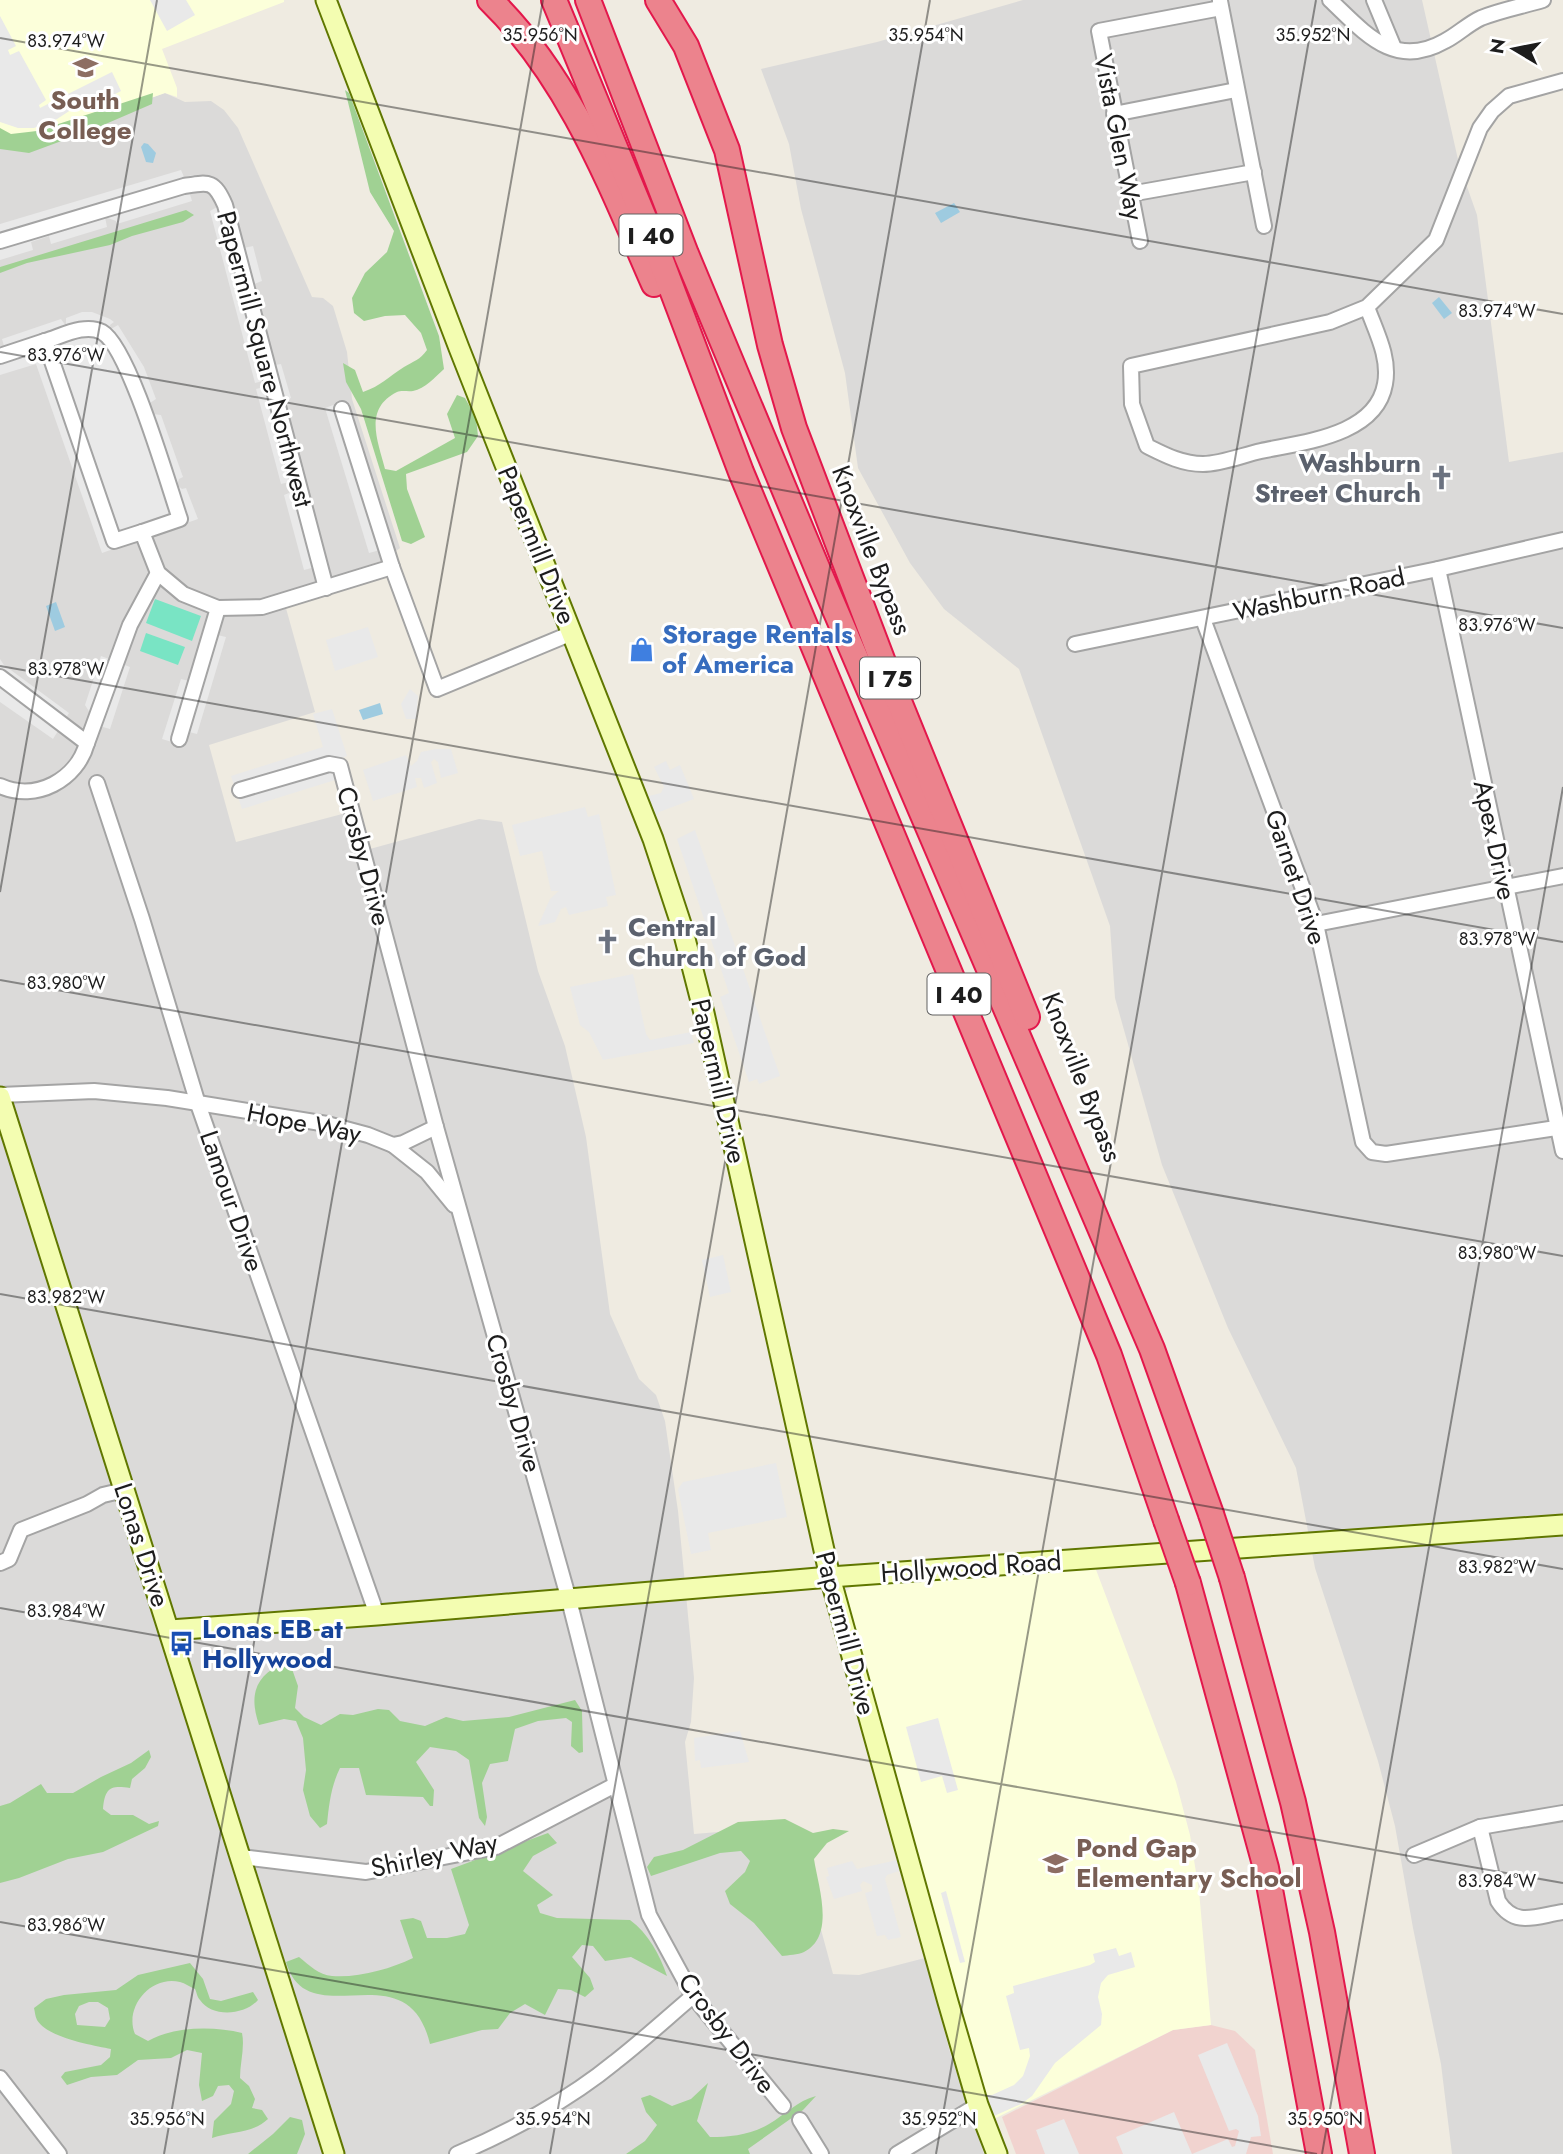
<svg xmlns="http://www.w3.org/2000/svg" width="1563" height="2154" viewBox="0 0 1563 2154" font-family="Jost,sans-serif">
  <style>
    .residential { fill: #dbdad9 }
    .commercial { fill: #f1d3cf }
    .education { fill: #fcffda }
    .forest { fill: #a0d193; fill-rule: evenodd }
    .pitch { fill: #79e4c4 }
    .parking { fill: #e9e9e9 }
    .water { fill: #9ecbe0 }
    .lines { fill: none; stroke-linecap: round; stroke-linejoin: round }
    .street-casing { stroke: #a4a4a4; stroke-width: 18 }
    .secondary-casing { stroke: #607700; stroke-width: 23 }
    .highway-casing { stroke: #e3184c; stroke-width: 28 }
    .street { stroke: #fff; stroke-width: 14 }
    .secondary { stroke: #f3fdb1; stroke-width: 19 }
    .highway { stroke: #ec838d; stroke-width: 24 }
    .highway-bridge-casing { stroke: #e3184c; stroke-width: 28; stroke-linecap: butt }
    .highway-bridge { stroke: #ec838d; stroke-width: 24 }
    .ticks { fill: none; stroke: #1d1d1d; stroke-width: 2; stroke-opacity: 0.45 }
    .labels { text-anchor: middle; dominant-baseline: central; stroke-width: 6; stroke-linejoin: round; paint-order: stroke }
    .shield { fill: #fff; stroke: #616161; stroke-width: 2 }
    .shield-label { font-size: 24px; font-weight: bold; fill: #1d1d1d }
    .education-label { font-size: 26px; font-weight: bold; fill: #785e54; stroke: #fff }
    .street-label { font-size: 26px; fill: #1d1d1d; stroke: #fff }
    .worship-label { font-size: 26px; font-weight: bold; fill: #5b616d; stroke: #fff; text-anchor: end }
    .shop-label { font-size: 26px; font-weight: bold; fill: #366cbe; stroke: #fff; text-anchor: start }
    .transit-label { font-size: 26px; font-weight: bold; fill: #164399; stroke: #fff; text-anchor: start }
    .ticks-label { font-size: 18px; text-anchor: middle; fill: #1d1d1d; stroke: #fff; stroke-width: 6; stroke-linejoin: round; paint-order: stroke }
  </style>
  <rect width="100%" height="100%" fill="#efebe1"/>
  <g class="residential">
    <polygon points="1023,0 1422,0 1459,164 1477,215 1509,462 1563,452 1563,2154 1452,2154 1441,2064 1413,1928 1395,1826 1378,1761 1315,1568 1296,1468 1228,1328 1162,1165 1115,998 1110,926 1019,669 944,609 910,563 858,468 845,373 801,209 789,144 761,69 877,42"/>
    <polygon points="165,93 185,102 211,101 224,110 238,128 312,297 323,298 333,306 347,352 352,399 400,548 384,560 282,594 315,712 209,745 236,842 346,813 359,852 479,819 502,822 538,971 565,1046 586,1137 610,1314 639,1379 656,1395 665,1421 678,1511 694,1678 691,1722 685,1742 694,1834 793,1826 833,1974 859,1975 925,1958 950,2052 984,2154 0,2154 0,141 131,105"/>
  </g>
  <polygon class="commercial" points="1211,2025 1235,2031 1255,2050 1273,2154 1016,2154 1002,2117 1173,2030"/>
  <g class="education">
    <polygon points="0,0 284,0 284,2 162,49 177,88 177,97 165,93 131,105 0,141"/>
    <polygon points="1095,1567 1176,1782 1190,1835 1199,1891 1211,2025 1173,2030 992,2120 953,1987 844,1593 853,1586"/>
  </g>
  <g class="forest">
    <path d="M345 90 349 93 439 336 444 369C435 377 425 389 413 391 408 392 402 390 397 392 363 409 378 441 385 469L396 471 455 438 447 414 457 395 465 398 476 418 478 436 467 452 406 474 407 489 425 537 411 544 402 541 361 409 346 382 343 363 355 370 363 392C381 386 388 377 404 367 414 361 420 360 427 350L421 333 405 315 385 316 364 321 354 313 352 298 365 273 387 252 394 231 370 192Z"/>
    <polygon points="153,93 152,104 94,129 29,153 0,149 0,128 11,134 37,131"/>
    <polygon points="186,210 194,215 183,222 132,236 110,245 27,263 0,273 0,267"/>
    <path d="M279 1665 292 1669 298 1686 295 1708 304 1717 321 1725 340 1714 353 1715 378 1709 389 1710 400 1721 425 1726 446 1717 463 1721 509 1717 575 1700 582 1711 583 1752 579 1753 571 1746 572 1722 566 1718 538 1721 515 1729 508 1761 490 1764 482 1783 487 1817 485 1826 479 1818 469 1760 456 1751 430 1747 416 1762 434 1790 433 1806H430L423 1797 366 1795 359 1768H340C331 1786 329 1805 327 1824L320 1828 310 1816 303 1790 306 1770 303 1738 296 1721 284 1719 259 1725C250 1698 253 1679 279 1665Z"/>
    <path d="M149 1750 151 1757 145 1768 132 1779 130 1788C110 1785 105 1788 103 1809L111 1815H133L149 1824 159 1821 158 1826 103 1852 68 1859 19 1878 0 1883V1806L10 1803 41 1784 47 1793H73L101 1777 131 1763Z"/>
    <path d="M785 1819 813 1833 833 1829 849 1831 827 1843 814 1859C818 1886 836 1936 804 1952 798 1955 788 1955 782 1956L754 1923 730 1904 725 1891 745 1872 750 1861 741 1851 720 1853 651 1876 647 1867 654 1857 683 1850 738 1822Z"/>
    <path d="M548 1833 557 1843 533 1856 523 1871 553 1895 537 1905 540 1913 557 1918 630 1920C648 1933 660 1955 667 1976L631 1957 605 1961 593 1946 582 1945 572 1957 590 1978 594 1989 585 1997 571 1990 558 1989 545 2015 525 2004 510 2013 498 2029 482 2030 430 2044C407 1947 308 2038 286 1962L299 1957C309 1965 319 1975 332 1976 359 1978 390 1969 413 1958L400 1920 413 1918 421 1921 427 1938H447L465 1934 469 1925 451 1869Z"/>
    <path d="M190 1963 203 1979 210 1999 221 2001 253 1992 258 2000C245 2015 212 2018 200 2000 197 1997 197 1993 195 1989 190 1987 185 1983 180 1982 150 1975 124 2008 135 2034L148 2041C174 2026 214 2026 242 2033 245 2047 240 2063 240 2078L249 2086 255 2099 252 2108 262 2110 268 2119C252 2134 232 2131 212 2138L214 2121 231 2104 234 2091 229 2085 218 2086 213 2096 202 2101 199 2085 202 2053 187 2050 171 2058 138 2060 117 2075 91 2077 67 2085 61 2077 65 2072 101 2065 110 2057 111 2049C92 2045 48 2038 37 2020 35 2016 35 2012 34 2008L46 1999 64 1995 116 1990 138 1975ZM89 2002H98L108 2008 110 2019 105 2027 77 2025 75 2014 79 2006Z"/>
    <path d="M708 2083 697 2121 710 2137C730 2137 750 2135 769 2124 786 2114 797 2101 816 2096L803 2110 748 2149 750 2154H626L645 2141 657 2125 646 2112 641 2098 650 2095 672 2106 691 2099Z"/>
    <polygon points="290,2117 302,2120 305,2134 297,2154 248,2154 273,2134"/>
  </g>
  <g class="pitch">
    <polygon points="155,599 201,616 192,641 146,623"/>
    <polygon points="146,633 185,647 178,665 140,651"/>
  </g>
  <g class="parking">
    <polygon points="150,0 186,0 195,15 167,31"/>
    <polygon points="0,16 16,46 8,50 10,55 19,51 46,100 39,105 40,108 112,72 121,91 87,108 83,102 57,119 34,128 18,128 0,122"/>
    <polygon points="181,170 184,177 193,175 207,176 224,186 231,198 244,248 253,246 262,281 254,284 275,365 281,364 291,398 284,401 327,564 304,570 284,495 289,493 291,485 289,482 281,484 256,389 264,387 265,383 263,381 255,383 210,211 219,206 208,189 189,191 192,201 117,224 116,221 105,217 107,227 51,244 49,236 31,242 33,250 0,260 0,224"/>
    <polygon points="82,312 92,312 110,319 114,322 110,325 111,329 118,325 144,367 156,399 150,403 152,414 161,415 183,477 179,479 177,485 182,489 186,488 198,519 102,553 36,364 0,375 0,346 4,346 2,339 61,319 66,326 66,318"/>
    <polygon points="336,404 380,550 369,553 325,408"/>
    <polygon points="368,627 378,657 335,671 326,640"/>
    <polygon points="204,632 226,637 197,734 189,732 185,746 162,739 181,679 189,681"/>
    <polygon points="101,656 130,667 110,729 89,723 90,713 85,705"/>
    <polygon points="0,659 4,665 69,713 53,739 0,702"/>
    <polygon points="410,689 418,696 416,719 406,719 401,704"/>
    <polygon points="332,709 347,756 342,758 348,776 242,809 231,776 323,747 313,714"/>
    <polygon points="436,749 451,749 458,773 441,778 438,762 434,759 431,762 437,783 424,788 421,778 415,778 417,787 373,801 363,770 406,755 411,766 417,761 421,752"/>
    <polygon points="666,761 670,770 680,765 694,799 659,812 652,822 640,790 649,796 661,793 664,787 654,767"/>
    <polygon points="585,807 588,817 599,814 616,895 606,897 608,906 569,915 566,907 561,909 555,922 538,926 550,899 559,891 551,891 542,851 520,856 512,825"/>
    <polygon points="695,830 780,1076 759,1084 757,1079 749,1082 720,997 729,993 677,839"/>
    <polygon points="633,974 646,1034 650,1040 691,1032 694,1043 603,1060 589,1032 580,1025 570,987"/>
    <polygon points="723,1255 731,1292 710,1297 702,1260"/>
    <polygon points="776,1463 787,1517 708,1533 711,1550 691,1554 678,1489 683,1482"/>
    <polygon points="938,1718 958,1790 947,1793 942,1776 921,1782 906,1727"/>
    <polygon points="740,1731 749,1762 701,1768 700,1760 695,1761 694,1738"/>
    <polygon points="897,1860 899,1871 887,1875 885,1879 901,1937 888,1940 885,1935 877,1936 865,1893 872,1891 872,1885 863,1881 860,1885 862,1891 834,1899 826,1877 829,1876 827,1868 852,1861 857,1869"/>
    <polygon points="946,1891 965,1962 960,1963 941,1893"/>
    <polygon points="1116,1948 1119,1956 1131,1952 1135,1967 1108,1975 1101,1983 1098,1997 1102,2014 1101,2025 1055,2063 1032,2096 1021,2104 994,2116 986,2095 992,2095 1014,2085 1023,2076 1030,2056 1029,2048 1020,2050 1006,1996 1014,1993 1013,1986 1090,1965 1095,1962 1093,1954"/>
    <polygon points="1227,2043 1258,2116 1261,2136 1251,2137 1246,2154 1123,2154 1116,2137 1174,2112 1192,2154 1228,2139 1232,2147 1235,2146 1239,2131 1236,2129 1229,2131 1198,2055"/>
    <polygon points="1064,2119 1079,2154 1045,2154 1036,2130"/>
  </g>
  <g class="water">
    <polygon points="144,143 148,144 156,153 153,163 146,162 141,147"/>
    <polygon points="954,203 960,212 941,223 935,213"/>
    <polygon points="1439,297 1452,313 1444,319 1432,303"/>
    <polygon points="56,602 65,627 55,631 46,606"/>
    <polygon points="380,703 383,714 363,720 359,710"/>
    <polygon points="195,2109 197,2118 177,2124 174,2112"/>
  </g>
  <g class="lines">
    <defs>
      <g id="street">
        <path d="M1330 0C1365 33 1394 70 1445 41 1457 35 1468 24 1481 18 1501 10 1523 6 1543 0"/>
        <polyline points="1374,0 1394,48"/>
        <polyline points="1220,1 1264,226"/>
        <polyline points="1114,114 1236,90"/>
        <polyline points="1130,194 1254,172"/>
        <path d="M0 241 184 186C209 182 214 180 225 205L326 588"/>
        <polyline points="1140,241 1099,31 1221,8"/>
        <path d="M1367 307C1376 332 1390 357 1385 384 1376 436 1302 442 1261 451 1243 455 1221 464 1203 464 1182 464 1165 455 1147 446L1132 404 1131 366 1330 322 1367 307 1436 240 1480 128 1492 111 1509 96 1563 81"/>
        <path d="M45 341C62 336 85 323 102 332 129 347 168 484 180 519L142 532"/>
        <polyline points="0,356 45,341 114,541 142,532 158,573 183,594 218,608 262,607 392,567"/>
        <polyline points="342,409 392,567 437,689 572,633"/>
        <polyline points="1438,569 1563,1151"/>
        <polyline points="1203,619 1316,924 1363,1142 1372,1152 1386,1154 1556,1128"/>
        <polyline points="1075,644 1438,569 1563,540"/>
        <polyline points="0,677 87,743 130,625 158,573"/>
        <polyline points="179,739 218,608"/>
        <polyline points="97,783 142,919 198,1104 377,1615"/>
        <path d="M0 786C36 802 77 780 87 743"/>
        <polyline points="240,790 329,764 340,766 436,1127 569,1600 649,1915 693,1996 783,2106"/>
        <polyline points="1316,924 1563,876"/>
        <polyline points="0,1095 94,1091 167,1098 327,1124 368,1135 393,1145 403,1143 436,1127"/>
        <polyline points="393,1145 427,1172 454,1205"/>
        <polyline points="0,1563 9,1559 21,1530 87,1504 103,1495 124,1490"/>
        <path d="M1480 1827 1498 1901C1515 1928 1536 1916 1563 1912"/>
        <polyline points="1414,1855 1480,1827 1563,1813"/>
        <polyline points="241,1857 366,1872 496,1847 615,1785"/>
        <polyline points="0,2078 59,2154"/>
        <polyline points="800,2120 821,2154"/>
        <path d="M457 2154C510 2132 570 2099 615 2062 642 2041 667 2018 693 1996"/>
        <polyline points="897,2154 978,2105"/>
      </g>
      <g id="secondary">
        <polyline points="326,0 459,348 653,839 682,927 704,1013 830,1577 948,2002 978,2105 997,2154"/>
        <polyline points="0,1097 334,2154"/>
        <polyline points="170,1630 377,1615 830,1577 1563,1525"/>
      </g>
      <g id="highway">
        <path d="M490 0C570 78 610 184 654 284"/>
        <polyline points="554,0 654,242 741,472 1109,1355 1166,1520"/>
        <polyline points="588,0 686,254 818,570 1152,1349 1211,1514"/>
        <polyline points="658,0 686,46 727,150 770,345 794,428 883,662 1027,1017"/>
        <polyline points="1232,1578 1293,1802 1322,1932 1362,2154"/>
        <polyline points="1188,1583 1266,1868 1319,2154"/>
      </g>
    </defs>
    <use href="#street" class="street-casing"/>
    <use href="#secondary" class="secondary-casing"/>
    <use href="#highway" class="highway-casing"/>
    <use href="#street" class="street"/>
    <use href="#secondary" class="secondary"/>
    <use href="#highway" class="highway"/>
    <defs>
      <g id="highway-bridge">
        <polyline points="1211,1514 1232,1578"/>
        <polyline points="1166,1520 1188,1583"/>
      </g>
    </defs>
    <use href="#highway-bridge" class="highway-bridge-casing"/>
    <use href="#highway-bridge" class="highway-bridge"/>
  </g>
  <path class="ticks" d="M0 38 1563 314M0 352 1563 628M0 666 1563 942M0 892 157 0M0 980 1563 1256M0 1294 1563 1569M0 1608 1563 1883M0 1922 1317 2154M164 2154 543 0M550 2154 930 0M936 2154 1316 0M1322 2154 1563 787"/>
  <defs>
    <symbol id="university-bare" viewBox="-9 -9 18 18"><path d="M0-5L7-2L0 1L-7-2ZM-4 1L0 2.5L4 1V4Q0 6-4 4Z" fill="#8d6e63" stroke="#fff" stroke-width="2.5" paint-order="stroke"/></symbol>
    <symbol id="church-bare" viewBox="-9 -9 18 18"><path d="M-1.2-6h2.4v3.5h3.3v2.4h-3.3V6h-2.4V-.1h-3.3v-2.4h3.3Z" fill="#6b7280" stroke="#fff" stroke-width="2.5" paint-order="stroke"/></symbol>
    <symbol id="shop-bare" viewBox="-9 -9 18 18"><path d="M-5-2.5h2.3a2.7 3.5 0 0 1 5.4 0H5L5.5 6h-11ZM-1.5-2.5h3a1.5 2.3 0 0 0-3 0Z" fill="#3f7fe0" stroke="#fff" stroke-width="2.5" paint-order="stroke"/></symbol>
    <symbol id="bus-bare" viewBox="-9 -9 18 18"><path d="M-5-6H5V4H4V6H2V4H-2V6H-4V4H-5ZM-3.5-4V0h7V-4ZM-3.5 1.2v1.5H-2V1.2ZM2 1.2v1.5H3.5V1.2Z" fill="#1a4fb4" stroke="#fff" stroke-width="2.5" paint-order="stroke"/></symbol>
    <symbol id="school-bare" viewBox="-9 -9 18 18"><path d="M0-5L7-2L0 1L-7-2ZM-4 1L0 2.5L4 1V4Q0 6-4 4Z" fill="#8d6e63" stroke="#fff" stroke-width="2.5" paint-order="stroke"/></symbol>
  </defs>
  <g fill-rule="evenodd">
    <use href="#university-bare" x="68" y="50" width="35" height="35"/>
    <use href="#church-bare" x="1424" y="460" width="35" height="35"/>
    <use href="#shop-bare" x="624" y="632" width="35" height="35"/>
    <use href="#church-bare" x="590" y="924" width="35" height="35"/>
    <use href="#bus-bare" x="164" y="1626" width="35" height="35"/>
    <use href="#school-bare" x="1038" y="1846" width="35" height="35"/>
  </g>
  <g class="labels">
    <g class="shield">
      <rect x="619.5" y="214.5" width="63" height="41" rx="5"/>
      <rect x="860" y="657.5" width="60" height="41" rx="5"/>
      <rect x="927.5" y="973.5" width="63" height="41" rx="5"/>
    </g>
    <g class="shield-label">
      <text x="651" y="235">I 40</text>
      <text x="890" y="678">I 75</text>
      <text x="959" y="994">I 40</text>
    </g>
    <g class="education-label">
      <text x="85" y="100">South<tspan x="85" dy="30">College</tspan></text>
      <text x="1076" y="1848" text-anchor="start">Pond Gap<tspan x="1076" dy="30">Elementary School</tspan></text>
    </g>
    <g class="street-label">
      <text transform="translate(1119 137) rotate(79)">Vista Glen Way</text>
      <text transform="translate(265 359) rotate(75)">Papermill Square Northwest</text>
      <text transform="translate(537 545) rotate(68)">Papermill Drive</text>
      <text transform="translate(872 550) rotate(69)">Knoxville Bypass</text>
      <text transform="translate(1319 594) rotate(-12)">Washburn Road</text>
      <text transform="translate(1495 840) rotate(78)">Apex Drive</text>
      <text transform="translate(364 856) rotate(75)">Crosby Drive</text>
      <text transform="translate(1296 877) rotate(71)">Garnet Drive</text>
      <text transform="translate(1082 1077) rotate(69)">Knoxville Bypass</text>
      <text transform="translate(719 1081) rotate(77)">Papermill Drive</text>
      <text transform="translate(304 1123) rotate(11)">Hope Way</text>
      <text transform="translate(232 1201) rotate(71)">Lamour Drive</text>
      <text transform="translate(514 1403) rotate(74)">Crosby Drive</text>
      <text transform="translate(142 1545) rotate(72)">Lonas Drive</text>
      <text transform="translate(971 1567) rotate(-4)">Hollywood Road</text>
      <text transform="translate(846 1633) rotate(75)">Papermill Drive</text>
      <text transform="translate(434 1855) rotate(-12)">Shirley Way</text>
      <text transform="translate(727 2033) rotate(53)">Crosby Drive</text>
    </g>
    <g class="worship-label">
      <text x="1421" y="463">Washburn<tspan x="1421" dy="30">Street Church</tspan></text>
      <text x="628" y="927" text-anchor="start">Central<tspan x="628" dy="30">Church of God</tspan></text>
    </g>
    <g class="shop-label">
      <text x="662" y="634">Storage Rentals<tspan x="662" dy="30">of America</tspan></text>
    </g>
    <g class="transit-label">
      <text x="202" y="1629">Lonas EB at<tspan x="202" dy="30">Hollywood</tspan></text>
    </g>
  </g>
  <g class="ticks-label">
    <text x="540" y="41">35.956°N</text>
    <text x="926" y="41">35.954°N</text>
    <text x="1313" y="41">35.952°N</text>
    <text x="66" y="47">83.974°W</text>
    <text x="1497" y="317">83.974°W</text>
    <text x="66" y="361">83.976°W</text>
    <text x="1497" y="631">83.976°W</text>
    <text x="66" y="675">83.978°W</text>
    <text x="1497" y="945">83.978°W</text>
    <text x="66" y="989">83.980°W</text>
    <text x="1497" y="1259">83.980°W</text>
    <text x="66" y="1303">83.982°W</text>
    <text x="1497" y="1573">83.982°W</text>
    <text x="66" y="1617">83.984°W</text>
    <text x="1497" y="1887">83.984°W</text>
    <text x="66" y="1931">83.986°W</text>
    <text x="167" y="2125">35.956°N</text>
    <text x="553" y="2125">35.954°N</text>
    <text x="939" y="2125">35.952°N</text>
    <text x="1325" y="2125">35.950°N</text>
  </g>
  <g transform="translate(1514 49) rotate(280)" stroke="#ffffff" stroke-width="5" paint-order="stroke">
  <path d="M0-5L12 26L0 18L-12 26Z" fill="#1d1d1d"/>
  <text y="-10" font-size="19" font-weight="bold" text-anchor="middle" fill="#1d1d1d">N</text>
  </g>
</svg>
